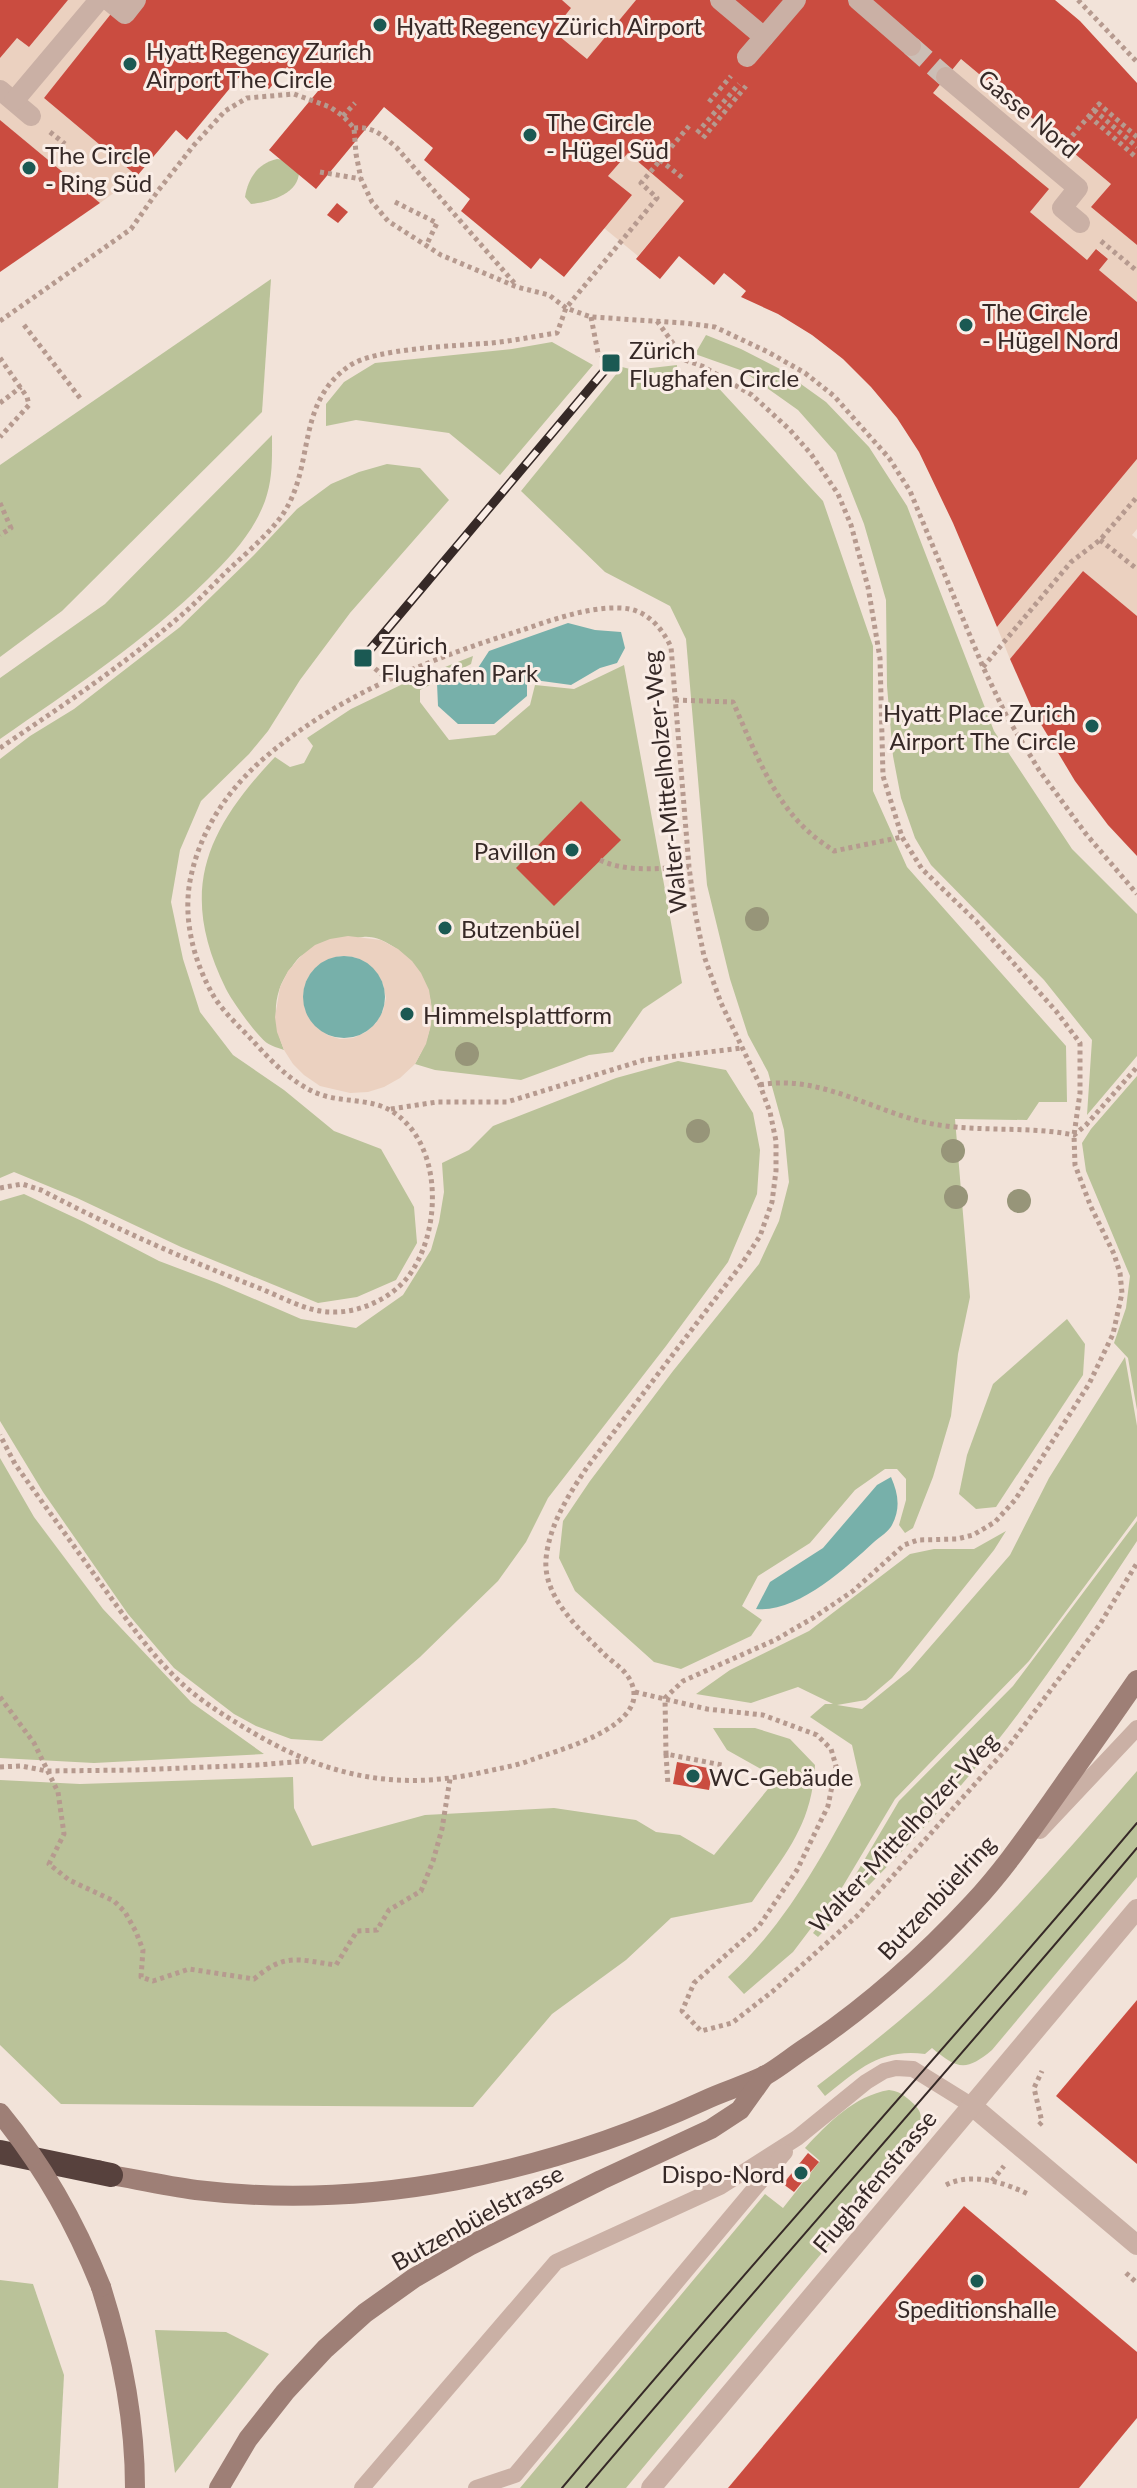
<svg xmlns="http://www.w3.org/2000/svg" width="1137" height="2488" viewBox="0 0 1137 2488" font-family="Lato,sans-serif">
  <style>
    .green { fill: #bac299 }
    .plaza { fill: #ebd1c0; fill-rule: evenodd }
    .water { fill: #77b0aa }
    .building { fill: #ca4c40 }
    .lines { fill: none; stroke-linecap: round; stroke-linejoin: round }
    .pedestrian-tunnel { stroke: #ccbeb5; stroke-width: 20; stroke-dasharray: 20 10; stroke-linecap: butt }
    .path { stroke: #b69a8f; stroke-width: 5; stroke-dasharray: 4 4; stroke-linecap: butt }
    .service { stroke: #cab0a5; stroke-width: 16 }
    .pedestrian { stroke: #cab0a5; stroke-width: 20 }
    .minor { stroke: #cab0a5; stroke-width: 20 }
    .secondary { stroke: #9e7f76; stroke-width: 20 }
    .motorway { stroke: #57413d; stroke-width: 24 }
    .tram { stroke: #362927; stroke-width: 2 }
    .rail-casing { stroke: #362927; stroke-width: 9 }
    .rail { stroke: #faede6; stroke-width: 6; stroke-dasharray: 18; stroke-linecap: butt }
    .secondary-bridge { stroke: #9e7f76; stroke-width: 20 }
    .tree { fill: #979579 }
    .poi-dot { fill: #1b5953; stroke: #faede6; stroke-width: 3 }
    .labels { text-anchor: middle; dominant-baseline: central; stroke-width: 6; stroke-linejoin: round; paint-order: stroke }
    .poi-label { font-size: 24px; fill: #362927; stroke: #faede6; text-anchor: start }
    .street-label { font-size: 24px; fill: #362927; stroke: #faede6 }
  </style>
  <rect width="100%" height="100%" fill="#f2e3d9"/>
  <g class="green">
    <path d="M277 159 285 160 299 169C301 193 271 202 251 204L245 197C248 178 258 163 277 159Z"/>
    <polygon points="271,279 262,412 62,611 0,657 0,465"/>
    <polygon points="706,335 741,349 780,369 826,402 869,447 907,506 994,731 1072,849 1137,914 1137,1056 1087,1115 1092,1040 1044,980 931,865 915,838 901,798 893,756 887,686 886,600 864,524 836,453 798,410 743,371 695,354"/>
    <polygon points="552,342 593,365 500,475 449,433 356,420 326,426 326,404 344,382 375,363 512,349"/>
    <polygon points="677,365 676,377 694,380 700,374 712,381 823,501 873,646 873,791 907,867 1066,1046 1067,1102 1039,1102 1027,1120 955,1119 970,1297 958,1354 951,1416 933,1477 913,1528 905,1533 899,1525 906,1500 906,1479 897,1469 885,1469 855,1490 810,1543 758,1576 742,1606 762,1620 751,1636 681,1669 654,1662 575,1591 559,1558 563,1521 590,1481 673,1371 759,1264 779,1221 789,1182 784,1130 768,1072 748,1035 730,979 707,885 686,639 670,606 605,572 521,491 622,367 634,370"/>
    <path d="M272 435C272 458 273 479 265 501 253 533 231 556 208 579 145 641 72 689 0 739V678L105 604Z"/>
    <polygon points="387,464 420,468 449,500 350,613 300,680 268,731 249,754 201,801 180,850 171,902 183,959 200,1012 233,1055 284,1090 334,1131 381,1149 414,1207 417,1243 396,1280 357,1297 318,1303 181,1247 77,1198 14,1172 0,1178 0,759 30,736 74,709 180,627 254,555 297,509 331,484 359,472"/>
    <path d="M473 656 471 664 420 690V702L449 740 495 735 530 705 535 685 574 689 624 665 682 983 643 1009 613 1052 589 1055 521 1080 435 1070 415 1064C438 1024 439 992 406 957 396 947 378 935 363 937 353 938 342 943 333 946 324 949 312 950 303 955 298 957 294 964 291 968 271 994 273 1022 284 1050 279 1048 271 1046 267 1043 256 1035 232 1001 226 989 178 892 205 831 275 757L290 767 304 763 313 746 307 738 351 709 407 682Z"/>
    <polygon points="678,1061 726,1070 753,1113 760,1150 757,1194 728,1262 666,1346 548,1498 526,1542 498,1581 420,1657 322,1741 291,1739 256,1726 234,1714 174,1668 128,1614 43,1492 0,1421 0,1201 24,1194 84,1222 159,1261 217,1283 301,1319 356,1328 403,1295 431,1250 439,1222 444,1192 442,1163 469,1150 493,1126 616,1078"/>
    <polygon points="1137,1076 1137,1410 1128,1358 1114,1343 1126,1308 1130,1276 1086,1171 1082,1143 1091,1129"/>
    <polygon points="1067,1319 1085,1344 1083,1375 996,1507 976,1509 959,1494 967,1455 993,1384"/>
    <path d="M1125 1357 1137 1426V1516L1029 1661 895 1799 843 1886 793 1952 744 1994 728 1977C786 1925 824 1853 861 1785L852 1745 810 1717 825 1704H833L798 1687 751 1703 696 1694 730 1670 809 1631 910 1554 934 1549H974L1006 1531 994 1550 892 1678 866 1700 837 1705 862 1709 910 1670 1010 1555 1049 1478Z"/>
    <polygon points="0,1458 34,1517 103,1609 191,1702 264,1754 94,1763 0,1758"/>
    <path d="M1137 1521V1541C1085 1620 1033 1699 973 1771 925 1830 871 1883 818 1937L813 1933 846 1891 899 1801 1013 1686Z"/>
    <path d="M713 1728H755L790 1739 815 1765C812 1826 785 1854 752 1902L671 1918 626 1960 552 2014 473 2107 61 2104 0 2045V1780L80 1784 293 1777 294 1808 312 1846 425 1815 554 1808 636 1820 656 1832 680 1835 714 1855 777 1778 727 1750Z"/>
    <path d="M1137 1771V1877L992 2050C966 2072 957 2069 932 2048L925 2054C880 2048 858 2070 825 2096L817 2086C861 2052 905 2018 945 1980 1013 1914 1075 1842 1137 1771Z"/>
    <path d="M889 2090C897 2091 901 2093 907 2098 926 2113 922 2118 916 2140L626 2488H520L765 2194 783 2208 820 2161 805 2148C828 2123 854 2096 889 2090Z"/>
    <polygon points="0,2280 33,2284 64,2375 58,2488 0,2488"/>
    <polygon points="155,2330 226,2332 269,2354 175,2473"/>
  </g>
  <g class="plaza">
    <polygon points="68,0 165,0 102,29 44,98 137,176 100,203 0,120 0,58 17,38 29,47"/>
    <polygon points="562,0 636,0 587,59 553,31 571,8"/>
    <polygon points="926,30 1111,184 1092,207 1137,245 1137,302 1099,270 1108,259 1097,249 1087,260 1030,212 1048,190 684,201 638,256 604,228 632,195 608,176 630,150"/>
    <polygon points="1137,459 1137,529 1132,535 1137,539 1137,616 1083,571 1010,659 997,627"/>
    <path d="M348 936 381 940 398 949 412 961 421 973 429 990 432 1009 431 1025 426 1044 415 1064 400 1078 384 1087 368 1092 350 1093 320 1086 304 1075 293 1064 284 1050 277 1032 275 1017 280 987 288 971 301 956 315 945 330 939ZM340 956 354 957 367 963 383 984 386 998 383 1011 376 1023 366 1032 353 1038 340 1039 327 1035 308 978 316 967 327 960Z"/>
  </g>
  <g class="water">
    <polygon points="568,623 595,630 621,632 625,648 617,663 600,668 571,685 527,679 527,696 494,724 458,724 438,706 437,683 476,671 489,651"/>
    <circle cx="344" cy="997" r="41"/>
    <path d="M891 1477C898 1493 901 1508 892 1525 889 1531 880 1537 874 1542 846 1568 797 1613 756 1609L770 1582 823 1548 877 1485Z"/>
  </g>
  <g class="building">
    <polygon points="0,0 68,0 29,47 17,38 0,58"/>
    <polygon points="122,0 562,0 571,8 553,31 587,59 636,0 1055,0 1080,21 1137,83 1137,245 1091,207 1111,184 961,59 933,93 1049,189 1030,212 1087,260 1096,249 1108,259 1099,270 1137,302 1137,459 997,627 953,523 919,452 897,418 871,387 843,359 812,335 778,314 741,297 746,291 724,273 714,285 679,256 660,279 636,259 684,201 628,153 608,176 632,195 564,277 540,258 531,269 461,211 470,199 424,160 433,148 384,107 316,189 269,150 318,91 287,67 269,89 245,70 187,140 176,130 137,176 44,98"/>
    <polygon points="0,120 100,203 0,272"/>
    <polygon points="337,203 348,212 338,223 327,215"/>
    <polygon points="1083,571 1137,616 1137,856 1108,825 1075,781 1033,711 1010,659"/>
    <polygon points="581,801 621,840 554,906 516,868"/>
    <polygon points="677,1762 713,1769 709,1790 673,1784"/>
    <polygon points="1137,2000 1137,2164 1056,2096"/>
    <polygon points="808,2153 819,2162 794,2192 783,2184"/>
    <polygon points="964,2206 1137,2352 1137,2418 1079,2488 728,2488"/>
  </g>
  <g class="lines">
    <polyline class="pedestrian-tunnel" points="911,46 946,77"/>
    <g class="path">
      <polyline points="1078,0 1137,62"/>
      <polyline points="709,102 731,76"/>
      <polyline points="1094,110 1137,147"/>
      <polyline points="343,116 355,103"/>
      <polyline points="1089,116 1137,158"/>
      <path d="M354 128C374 126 383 136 397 148L516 285"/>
      <polyline points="50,132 65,144"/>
      <polyline points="697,133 739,84"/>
      <polyline points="703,138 746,86"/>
      <polyline points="1067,142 1099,104 1137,137"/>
      <polyline points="660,160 684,179"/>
      <polyline points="320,172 361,179"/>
      <polyline points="395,202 437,223 426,246"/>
      <polyline points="1101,241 1137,271"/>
      <polyline points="591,317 598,353 611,363"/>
      <polyline points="0,321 131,229 157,192 194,145 225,111 247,98 294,94 330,107 343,116 354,128 356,154 361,179 372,202 388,221 441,255 517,287 549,295 566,308 591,317 685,323 715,327 768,352 805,373 834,396 889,458 910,491 983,667 1007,717 1039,770 1086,834 1137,894"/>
      <polyline points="657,321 685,360 702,366 752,395 790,430 811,454 838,494 851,525 868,587 880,658 883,776 902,837 922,869 977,922 1056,1011 1080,1043 1080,1093 1074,1135 1075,1165 1091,1207 1114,1254 1120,1273 1122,1293 1113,1334 1089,1384 1015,1500 995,1522 973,1535 957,1539 918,1540 904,1545 853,1591 813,1618 775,1640 683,1681 665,1698 666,1754 722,1765"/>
      <polyline points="24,325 80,398"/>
      <polyline points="0,358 27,397 29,405 0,437"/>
      <polyline points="0,403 21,387"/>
      <polyline points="0,503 11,528 0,535"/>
      <polyline points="1100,540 1137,569"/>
      <polyline points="363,658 388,680"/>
      <polyline points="983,667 1071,562 1100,540 1137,497"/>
      <path d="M675 700 733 702C752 745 773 801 809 832 816 839 826 845 834 851L902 837"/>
      <path d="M0 748C59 708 118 669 172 623 191 608 208 590 225 573 242 557 262 540 277 522 318 472 292 406 349 366 375 348 456 346 491 343 513 341 535 336 557 333L566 308 657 198 641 183 689 126"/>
      <path d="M600 860C627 873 659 868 689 867"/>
      <path d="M760 1085C822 1073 879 1116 939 1125 984 1132 1029 1126 1074 1135L1086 1125 1137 1067"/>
      <polyline points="391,1109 437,1102 507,1102 644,1060 741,1048"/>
      <path d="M0 1188 22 1184 41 1190C112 1227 184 1259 259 1288 282 1297 307 1312 332 1312 359 1313 390 1299 407 1278 442 1234 444 1145 393 1112 372 1098 343 1103 319 1094 293 1084 272 1062 253 1041 240 1027 223 1012 213 995 193 960 182 916 191 876 201 830 227 791 262 760 337 695 429 659 522 630 552 620 587 607 619 608 645 608 661 626 671 647L689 867 695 912 704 956 721 1003 760 1085 770 1112 776 1141V1171L772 1202 760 1236 741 1265 588 1466C569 1494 549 1525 546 1559 543 1597 579 1629 604 1654 611 1661 620 1666 626 1674 632 1681 636 1692 633 1702 623 1733 559 1750 531 1760 516 1766 500 1768 484 1772 390 1793 318 1774 237 1723 217 1711 196 1697 179 1681 147 1650 122 1613 96 1577 69 1539 42 1502 15 1464L0 1435"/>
      <polyline points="635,1692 707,1709 763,1715 817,1735 831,1749 836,1766 828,1806 797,1870 759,1926 694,1983 682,2011 701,2031 732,2023 773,1991 857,1916 1008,1747 1100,1624 1137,1563"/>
      <path d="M0 1697 34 1743 58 1792 64 1834 49 1864 69 1880 114 1901 125 1912 136 1932 143 1950 141 1977 153 1981 189 1969 254 1979C286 1952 298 1960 336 1965L357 1931 377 1930 389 1910 421 1891 433 1861 442 1829 450 1779"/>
      <polyline points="666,1754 668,1785"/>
      <polyline points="0,1767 21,1766 47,1771 135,1770 257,1765 306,1761"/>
      <polyline points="1039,2125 1042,2122 1034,2088 1042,2071"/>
      <polyline points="992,2181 1004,2166"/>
      <path d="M946 2185C971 2172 1003 2182 1028 2194"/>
      <polyline points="1126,2273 1137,2283"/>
    </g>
    <g class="service">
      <polyline points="1040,1831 1137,1728"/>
      <polyline points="362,2488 556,2262 720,2187 797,2138 866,2082 884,2071 896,2068 913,2069 971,2105"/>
      <polyline points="476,2488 515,2475 785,2152"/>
    </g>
    <g class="pedestrian">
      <polyline points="108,0 125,14 136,0"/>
      <polyline points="720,0 764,37"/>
      <polyline points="858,0 911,46"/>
      <polyline points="747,57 796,0"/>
      <polyline points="946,77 1078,188 1062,208 1080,223"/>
      <polyline points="0,90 31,116"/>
      <polyline points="14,101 99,0"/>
    </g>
    <g class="minor">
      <polyline points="971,2105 1137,2245"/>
      <polyline points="651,2488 1137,1909"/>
    </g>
    <g class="secondary">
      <path d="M98 2170 111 2175C139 2180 167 2186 196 2190 370 2211 546 2173 703 2101 724 2091 746 2085 766 2075 780 2067 793 2056 807 2047 868 2006 923 1957 973 1903 1003 1871 1027 1836 1052 1801 1080 1761 1109 1721 1137 1680"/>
      <path d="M101 2287C122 2353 135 2418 135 2488"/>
      <polyline points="219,2488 248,2439 285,2392 325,2349 365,2313 414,2278 469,2246 601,2180 711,2129 740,2110 765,2075"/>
    </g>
    <polyline class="motorway" points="0,2152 111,2175"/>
    <g class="tram">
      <path d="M562 2488C750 2263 948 2047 1137 1823"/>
      <path d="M586 2488C768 2273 956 2063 1137 1848"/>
    </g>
    <defs>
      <polyline id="rail" points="363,658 611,363"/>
    </defs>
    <use href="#rail" class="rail-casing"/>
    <use href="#rail" class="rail"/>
    <path class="secondary-bridge" d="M0 2113C43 2165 76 2224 101 2287"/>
  </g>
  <g class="tree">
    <circle cx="757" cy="919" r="12"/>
    <circle cx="467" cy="1054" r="12"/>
    <circle cx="698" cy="1131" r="12"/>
    <circle cx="953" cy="1151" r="12"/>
    <circle cx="956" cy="1197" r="12"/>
    <circle cx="1019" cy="1201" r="12"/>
  </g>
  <g class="poi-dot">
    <circle cx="380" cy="25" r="8"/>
    <circle cx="130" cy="64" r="8"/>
    <circle cx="530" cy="135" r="8"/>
    <circle cx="29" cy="168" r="8"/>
    <circle cx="966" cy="325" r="8"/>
    <rect x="601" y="353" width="20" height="20" rx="4"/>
    <rect x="353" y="648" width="20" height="20" rx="4"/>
    <circle cx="1092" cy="726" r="8"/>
    <circle cx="572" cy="850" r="8"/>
    <circle cx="445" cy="928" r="8"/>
    <circle cx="407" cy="1014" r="8"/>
    <circle cx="693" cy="1776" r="8"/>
    <circle cx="801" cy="2173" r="8"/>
    <circle cx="977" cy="2281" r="8"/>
  </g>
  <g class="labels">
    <g class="poi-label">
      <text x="396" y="25">Hyatt Regency Zürich Airport</text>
      <text x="146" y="50">Hyatt Regency Zurich<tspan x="146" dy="28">Airport The Circle</tspan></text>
      <text x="546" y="121">The Circle<tspan x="546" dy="28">- Hügel Süd</tspan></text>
      <text x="45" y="154">The Circle<tspan x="45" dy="28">- Ring Süd</tspan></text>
      <text x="982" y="311">The Circle<tspan x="982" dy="28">- Hügel Nord</tspan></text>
      <text x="629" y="349">Zürich<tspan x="629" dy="28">Flughafen Circle</tspan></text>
      <text x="381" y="644">Zürich<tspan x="381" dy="28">Flughafen Park</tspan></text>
      <text x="1076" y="712" text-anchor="end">Hyatt Place Zurich<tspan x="1076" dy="28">Airport The Circle</tspan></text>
      <text x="556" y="850" text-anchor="end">Pavillon</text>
      <text x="461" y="928">Butzenbüel</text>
      <text x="423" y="1014">Himmelsplattform</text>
      <text x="709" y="1776">WC-Gebäude</text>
      <text x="785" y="2173" text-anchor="end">Dispo-Nord</text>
      <text x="977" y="2308" text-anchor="middle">Speditionshalle</text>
    </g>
    <g class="street-label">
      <text transform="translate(1029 113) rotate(40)">Gasse Nord</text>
      <text transform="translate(664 782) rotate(-96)">Walter-Mittelholzer-Weg</text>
      <text transform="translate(903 1832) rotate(-47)">Walter-Mittelholzer-Weg</text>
      <text transform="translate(936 1897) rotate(-47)">Butzenbüelring</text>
      <text transform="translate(874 2181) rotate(-50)">Flughafenstrasse</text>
      <text transform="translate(477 2217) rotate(-29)">Butzenbüelstrasse</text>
    </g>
  </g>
</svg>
